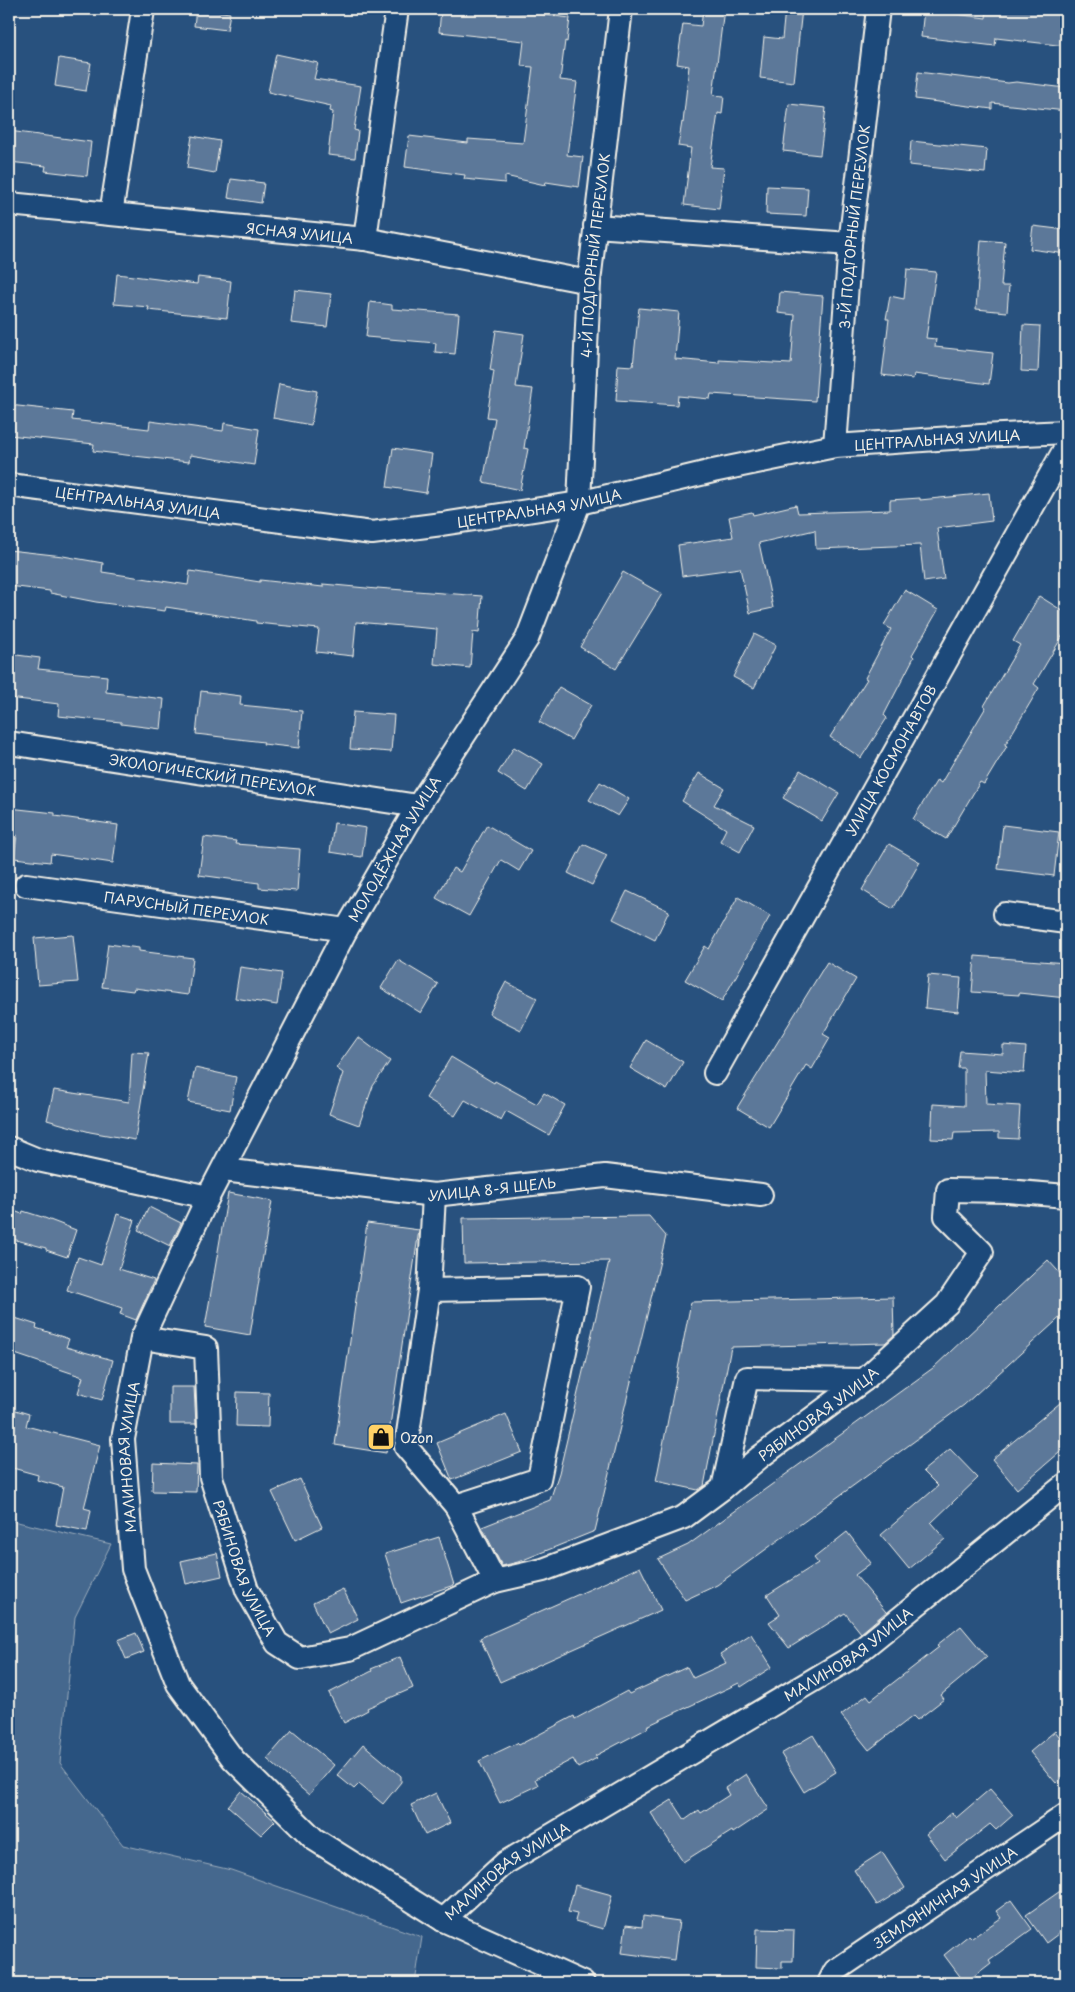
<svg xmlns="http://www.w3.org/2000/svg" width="1075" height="1992" viewBox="0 0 1075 1992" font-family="'Playpen Sans',sans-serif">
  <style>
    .green { fill: #45688e; stroke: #9cacbb }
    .building { fill: #5b7899; stroke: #f4f1e8 }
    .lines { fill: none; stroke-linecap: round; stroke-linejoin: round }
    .minor-casing { stroke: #f4f1e8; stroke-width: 26 }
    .minor { stroke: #1f4a7a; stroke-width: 22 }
    .labels { text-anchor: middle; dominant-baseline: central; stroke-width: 4; stroke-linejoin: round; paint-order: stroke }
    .street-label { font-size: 14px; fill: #f4f1e8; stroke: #1f4a7a }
    .poi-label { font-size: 14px; fill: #f4f1e8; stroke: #1f4a7a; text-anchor: start }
  </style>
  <rect width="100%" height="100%" fill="#28517e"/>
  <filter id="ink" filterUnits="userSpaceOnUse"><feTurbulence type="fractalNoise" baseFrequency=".02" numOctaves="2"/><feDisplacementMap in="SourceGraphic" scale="10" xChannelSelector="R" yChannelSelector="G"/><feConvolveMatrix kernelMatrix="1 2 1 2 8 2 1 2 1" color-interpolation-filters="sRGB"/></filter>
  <g filter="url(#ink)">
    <polygon class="green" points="9,1520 111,1544 75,1617 60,1763 123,1845 231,1870 422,1937 415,1983 9,1983"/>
    <g class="building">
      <polygon points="196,9 230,13 227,30 194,26"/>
      <polygon points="441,9 498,9 570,18 567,42 565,41 560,80 577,82 567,155 583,157 579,187 546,182 545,185 505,176 505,183 464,179 465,175 405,167 409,136 468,143 468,139 523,143 533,67 521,66 524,41 439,32"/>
      <polygon points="703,9 724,9 713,95 724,96 722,114 718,113 710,167 724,168 719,209 684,205 691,148 678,146 682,122 683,123 689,66 677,64 683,24 701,26"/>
      <polygon points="785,9 802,9 794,82 760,78 764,37 782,39"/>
      <polygon points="987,9 1066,9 1066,46 996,38 995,46 921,37 924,10 986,18"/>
      <polygon points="276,54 318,63 314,79 361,86 354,130 358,131 355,158 328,155 333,112 330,111 331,106 268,92"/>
      <polygon points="59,58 91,63 86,91 55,86"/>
      <polygon points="918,72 1008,83 1016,82 1066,88 1066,111 992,103 992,109 915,99"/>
      <polygon points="789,104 826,108 820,155 783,151"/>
      <polygon points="9,131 91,142 87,176 45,171 46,166 9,162"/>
      <polygon points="192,136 220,141 215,173 187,168"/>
      <polygon points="911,141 987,149 985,173 909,165"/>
      <polygon points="231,179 264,183 261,203 228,198"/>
      <polygon points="767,186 808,188 806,216 766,214"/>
      <polygon points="1033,226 1066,230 1066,254 1030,249"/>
      <polygon points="981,240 1005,242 1001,286 1009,286 1007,312 976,309"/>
      <polygon points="907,269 936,272 926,338 936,339 935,347 993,353 989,384 914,374 913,379 882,375 889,319 886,319 890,296 904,299"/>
      <polygon points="117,274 197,284 198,277 231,281 227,318 148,310 149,307 114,304"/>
      <polygon points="295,290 331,294 327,327 291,323"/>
      <polygon points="780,292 823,296 815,401 711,394 710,399 678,396 677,405 616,401 618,365 633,366 639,308 679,312 675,359 719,363 719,360 791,364 795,315 778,313"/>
      <polygon points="370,302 392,305 392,309 459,314 455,354 435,352 436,343 366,337"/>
      <polygon points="1023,325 1040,326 1038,372 1021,371"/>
      <polygon points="496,330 524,334 516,387 533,389 524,448 528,449 520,490 483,482 495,418 487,417 494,371 490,370"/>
      <polygon points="279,384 317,391 311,425 273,418"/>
      <polygon points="9,405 73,412 72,420 149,429 150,421 223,431 224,423 259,429 254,465 190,455 189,462 134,456 93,451 94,444 9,435"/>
      <polygon points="393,448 432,454 426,493 387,487"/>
      <polygon points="989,493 992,521 937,528 944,579 924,582 920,545 816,549 815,530 759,543 773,608 750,613 740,568 682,576 678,545 733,537 729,517 752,512 753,515 796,505 798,513 890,510 890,500 920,498 920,500"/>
      <polygon points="9,550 63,556 103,563 102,572 188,585 190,571 260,582 260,580 323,587 323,584 377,589 377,588 482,596 479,633 473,632 470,668 434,664 437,629 356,622 353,656 316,652 319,629 256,623 256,621 166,607 165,611 96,602 50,593 50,591 9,586"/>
      <polygon points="623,572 662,594 616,669 580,647"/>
      <polygon points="905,590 938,610 912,655 914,657 884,715 887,718 861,758 830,737 867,679 865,678 891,629 884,625"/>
      <polygon points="1039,596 1066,613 1066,630 1034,684 1039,688 1005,745 1007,746 984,784 980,782 946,839 913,819 937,780 941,783 986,707 984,706 1020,645 1013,641"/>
      <polygon points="754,634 776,645 754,688 733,677"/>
      <polygon points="9,654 40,658 38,669 107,676 106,692 164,699 161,729 121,724 121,722 58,716 59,704 9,698"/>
      <polygon points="559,687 591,705 571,740 539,722"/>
      <polygon points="201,691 241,696 240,705 302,711 299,748 263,744 264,742 196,734"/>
      <polygon points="353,712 394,715 391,752 350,749"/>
      <polygon points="514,747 543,764 527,791 498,773"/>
      <polygon points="800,770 839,793 822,821 783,798"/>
      <polygon points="699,773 724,788 714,805 754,825 740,852 720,841 726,829 682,801"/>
      <polygon points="600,782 629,799 618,816 589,800"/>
      <polygon points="9,808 55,813 55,816 118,825 113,863 51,854 50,862 14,858 17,835 9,834"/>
      <polygon points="334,823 366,828 362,857 330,852"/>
      <polygon points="487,825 531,851 519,871 501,860 469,916 436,898 453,868 460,872"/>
      <polygon points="1003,825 1059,832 1054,876 998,869"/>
      <polygon points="204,837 236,841 235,844 300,849 297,891 259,888 259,883 199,875"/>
      <polygon points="583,844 607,855 592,885 568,873"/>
      <polygon points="889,844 920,862 893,909 862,890"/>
      <polygon points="627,891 669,911 655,940 613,919"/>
      <polygon points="738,897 770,916 722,1001 685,980 705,946 709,949"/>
      <polygon points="73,935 78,982 38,985 34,938"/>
      <polygon points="108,944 139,948 139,951 193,958 188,995 134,988 133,991 102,987"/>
      <polygon points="975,956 1066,963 1066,998 1019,993 1019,995 972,992"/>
      <polygon points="398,960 438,984 421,1013 381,988"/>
      <polygon points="827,962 856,979 823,1034 830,1038 812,1069 806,1065 769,1127 737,1108"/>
      <polygon points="240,967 282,973 277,1005 235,998"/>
      <polygon points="928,975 961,978 958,1012 925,1008"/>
      <polygon points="506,982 537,998 521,1030 489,1014"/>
      <polygon points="358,1037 390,1061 373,1086 359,1125 329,1114 343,1073 336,1068"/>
      <polygon points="646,1040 683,1062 667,1090 630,1068"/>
      <polygon points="1003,1045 1026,1047 1024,1073 985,1070 986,1104 1020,1106 1018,1139 999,1138 999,1132 954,1133 953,1140 931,1139 933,1104 964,1106 964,1068 958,1068 960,1051 1003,1054"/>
      <polygon points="132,1052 149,1053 135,1140 90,1132 47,1120 54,1090 129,1102"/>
      <polygon points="451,1057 494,1083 495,1081 537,1104 544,1093 565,1105 549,1135 506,1111 501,1120 465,1100 455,1116 426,1098"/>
      <polygon points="195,1068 236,1077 230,1110 188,1102"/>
      <polygon points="228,1193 272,1201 250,1335 205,1327"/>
      <polygon points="149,1207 181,1223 170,1246 138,1230"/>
      <polygon points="9,1209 22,1214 23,1211 42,1217 76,1230 67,1257 46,1250 46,1248 9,1238"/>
      <polygon points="117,1214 135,1220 119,1269 154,1280 136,1320 120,1314 122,1308 67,1290 78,1257 101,1265"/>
      <polygon points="649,1216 666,1236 595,1531 518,1562 502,1566 482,1527 550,1500 559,1473 609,1261 464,1263 463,1218"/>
      <polygon points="367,1223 419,1230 386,1453 335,1445"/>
      <polygon points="1048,1260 1066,1280 1066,1312 964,1405 717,1585 685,1600 658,1559 688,1545 933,1368"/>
      <polygon points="893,1297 894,1335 885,1343 731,1347 704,1486 698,1490 656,1481 691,1302"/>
      <polygon points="15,1318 37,1325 36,1328 69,1339 66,1347 113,1360 102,1400 78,1393 83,1377 9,1352 9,1339"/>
      <polygon points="170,1387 194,1387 196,1424 170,1424"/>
      <polygon points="237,1392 269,1393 268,1427 236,1426"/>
      <polygon points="1066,1398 1066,1447 1017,1489 992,1459"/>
      <polygon points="9,1408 29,1414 26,1426 100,1445 84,1508 91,1510 87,1531 56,1525 63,1487 37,1480 38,1475 9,1467"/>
      <polygon points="506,1414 522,1452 452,1480 437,1443"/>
      <polygon points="950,1449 978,1478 931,1523 945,1539 909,1569 881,1535 938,1486 923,1471"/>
      <polygon points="153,1463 197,1465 196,1492 152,1491"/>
      <polygon points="300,1479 322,1527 295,1540 272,1492"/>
      <polygon points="847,1532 871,1563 855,1575 886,1612 861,1633 845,1613 789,1648 769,1622 780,1615 767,1595 818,1563 814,1558"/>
      <polygon points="439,1537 454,1585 401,1603 385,1554"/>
      <polygon points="217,1553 222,1576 186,1584 181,1561"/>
      <polygon points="640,1567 661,1610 500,1682 480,1638"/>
      <polygon points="343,1589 358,1619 328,1634 313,1603"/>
      <polygon points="961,1626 987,1657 941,1695 944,1699 917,1720 913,1716 869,1750 841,1715 867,1695 871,1700 939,1647 937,1645"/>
      <polygon points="136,1633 144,1652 126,1659 118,1640"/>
      <polygon points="751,1634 772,1667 741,1687 739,1683 647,1726 648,1728 595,1756 597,1758 578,1768 573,1759 535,1779 538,1785 500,1803 479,1761 517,1743 519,1745 574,1716 575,1719 627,1691 629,1694 687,1667 693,1678 726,1663 720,1654"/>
      <polygon points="400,1657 413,1688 367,1708 368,1710 344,1723 329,1693 372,1671 371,1669"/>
      <polygon points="292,1730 334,1765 309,1795 267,1759"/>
      <polygon points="1055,1731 1066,1745 1066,1774 1056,1783 1030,1752"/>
      <polygon points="813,1735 836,1772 804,1792 781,1754"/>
      <polygon points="363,1744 401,1776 401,1782 383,1804 359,1784 354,1789 337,1775"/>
      <polygon points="746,1774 769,1809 733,1833 732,1831 683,1862 651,1813 672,1800 685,1820 699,1810 701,1813 729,1795 725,1788"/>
      <polygon points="990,1789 1013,1815 996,1830 990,1824 945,1859 926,1834 952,1813 956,1818"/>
      <polygon points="241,1791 275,1821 261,1835 228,1806"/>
      <polygon points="436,1793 450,1823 425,1835 411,1805"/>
      <polygon points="882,1852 905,1888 877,1905 854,1870"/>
      <polygon points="575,1885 612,1895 603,1929 575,1921 577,1914 568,1912"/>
      <polygon points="1066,1887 1066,1928 1046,1943 1026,1915"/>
      <polygon points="1011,1900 1032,1929 989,1960 991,1963 965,1983 944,1955 969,1935 972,1938 1001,1918 996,1911"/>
      <polygon points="643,1916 679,1921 674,1960 622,1953 626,1925 642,1927"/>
      <polygon points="757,1929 794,1930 793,1961 782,1961 782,1968 756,1967"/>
    </g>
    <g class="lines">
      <defs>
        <g id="minor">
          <path id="s1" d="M9 204 365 239 589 282"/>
          <polyline points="111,214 143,10"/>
          <polyline points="595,226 850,244"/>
          <polyline points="365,239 397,9"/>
          <path id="s2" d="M835 446 850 244 878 9"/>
          <path id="s3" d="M9 485 372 533 442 524 579 503 713 471 835 446 981 436 1066 432"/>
          <path id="s4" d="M9 743 418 806"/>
          <path id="s5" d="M26 885 346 930"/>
          <polyline points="1005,914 1066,922"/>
          <path id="s6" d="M715 1073 1066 447"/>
          <polyline points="9,1148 38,1160 208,1197"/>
          <path id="s7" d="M223 1170 434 1195 605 1176 761 1195"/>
          <polyline points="434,1195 429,1290 406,1447 456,1506 495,1581"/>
          <polyline points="429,1290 578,1287 539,1479 456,1506"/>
          <path id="s8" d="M142 1338 206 1348 211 1477 247 1590 277 1643 300 1658 350 1649 495 1581 543 1570 684 1517 723 1488 760 1457 864 1380 947 1304 982 1252 946 1216 948 1190 1008 1191 1066 1196"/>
          <polyline points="723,1488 747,1378 864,1380"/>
          <path id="s9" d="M443 1920 505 1863 852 1657 1066 1484"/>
          <path id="s10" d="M583 1983 443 1920 314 1839 233 1759 178 1684 133 1569 123 1439 142 1338 208 1197 346 930 418 806 527 639 579 503 589 282 621 9"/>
          <path id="s11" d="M829 1983 835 1971 1066 1815"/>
        </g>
      </defs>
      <use href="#minor" class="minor-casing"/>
      <use href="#minor" class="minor"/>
    </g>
  </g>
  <defs>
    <symbol id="shop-square" viewBox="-11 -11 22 22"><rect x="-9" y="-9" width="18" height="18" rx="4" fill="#ffd166" stroke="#1f4a7a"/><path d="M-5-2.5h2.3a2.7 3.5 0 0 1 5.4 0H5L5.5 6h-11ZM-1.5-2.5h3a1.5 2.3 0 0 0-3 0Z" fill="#111"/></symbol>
  </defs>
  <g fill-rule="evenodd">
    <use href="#shop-square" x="365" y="1421" width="32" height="32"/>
  </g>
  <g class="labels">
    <g class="street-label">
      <text stroke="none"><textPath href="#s2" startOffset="220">3-Й ПОДГОРНЫЙ ПЕРЕУЛОК</textPath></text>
      <text stroke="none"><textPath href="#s1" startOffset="292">ЯСНАЯ УЛИЦА</textPath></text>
      <text stroke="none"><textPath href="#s10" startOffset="2062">4-Й ПОДГОРНЫЙ ПЕРЕУЛОК</textPath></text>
      <text stroke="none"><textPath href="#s3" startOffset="940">ЦЕНТРАЛЬНАЯ УЛИЦА</textPath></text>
      <text stroke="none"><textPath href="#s3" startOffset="130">ЦЕНТРАЛЬНАЯ УЛИЦА</textPath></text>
      <text stroke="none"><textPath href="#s3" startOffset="535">ЦЕНТРАЛЬНАЯ УЛИЦА</textPath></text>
      <text stroke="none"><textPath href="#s6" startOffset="359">УЛИЦА КОСМОНАВТОВ</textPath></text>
      <text stroke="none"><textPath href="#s4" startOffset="206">ЭКОЛОГИЧЕСКИЙ ПЕРЕУЛОК</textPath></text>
      <text stroke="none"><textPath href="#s10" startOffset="1420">МОЛОДЁЖНАЯ УЛИЦА</textPath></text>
      <text stroke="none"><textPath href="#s5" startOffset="162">ПАРУСНЫЙ ПЕРЕУЛОК</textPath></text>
      <text stroke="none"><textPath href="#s7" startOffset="271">УЛИЦА 8-Я ЩЕЛЬ</textPath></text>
      <text stroke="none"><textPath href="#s8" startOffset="981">РЯБИНОВАЯ УЛИЦА</textPath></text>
      <text stroke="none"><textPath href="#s10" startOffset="749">МАЛИНОВАЯ УЛИЦА</textPath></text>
      <text stroke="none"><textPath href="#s8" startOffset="291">РЯБИНОВАЯ УЛИЦА</textPath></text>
      <text stroke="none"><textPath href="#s9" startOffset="486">МАЛИНОВАЯ УЛИЦА</textPath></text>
      <text stroke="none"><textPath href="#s9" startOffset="81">МАЛИНОВАЯ УЛИЦА</textPath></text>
      <text stroke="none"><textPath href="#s11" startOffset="146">ЗЕМЛЯНИЧНАЯ УЛИЦА</textPath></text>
    </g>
    <g class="poi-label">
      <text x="400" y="1437">Ozon</text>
    </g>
  </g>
  <rect width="1075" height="1992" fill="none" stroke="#1f4a7a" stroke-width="30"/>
  <rect x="15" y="15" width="1045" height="1962" fill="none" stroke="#f4f1e8" stroke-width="2" filter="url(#ink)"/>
</svg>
